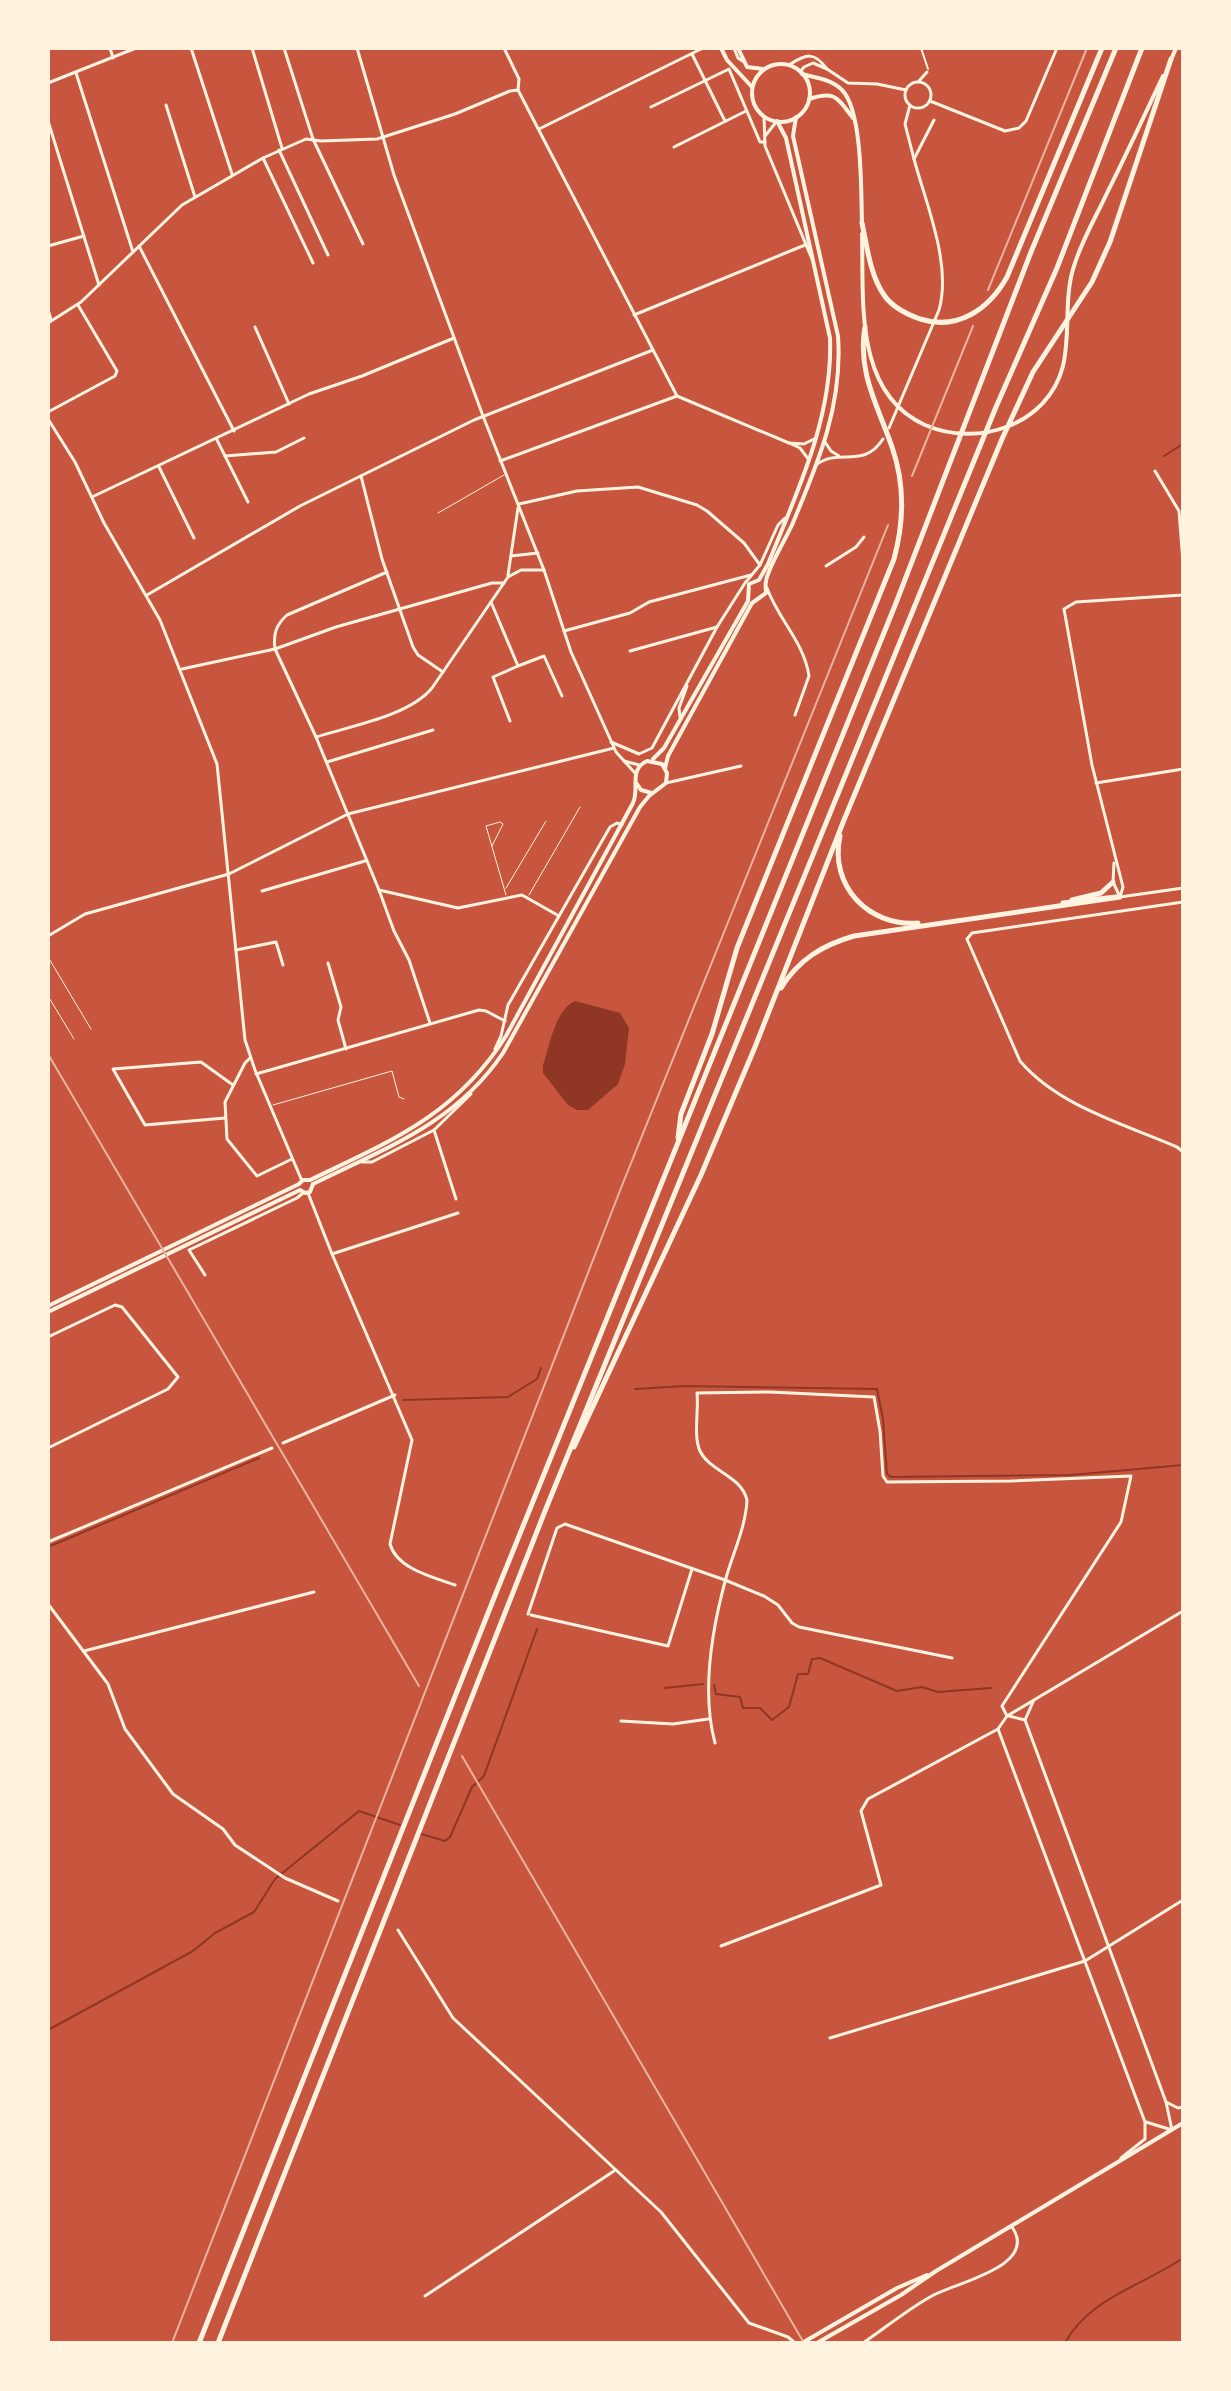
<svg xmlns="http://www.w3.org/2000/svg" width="1231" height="2391" viewBox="0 0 1231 2391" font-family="Signika,sans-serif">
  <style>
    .water { fill: #8f3625 }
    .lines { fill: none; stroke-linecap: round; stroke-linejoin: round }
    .stream { stroke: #8f3625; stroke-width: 2 }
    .service { stroke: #fff3e0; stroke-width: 1 }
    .pedestrian { stroke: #fff3e0; stroke-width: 2 }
    .minor { stroke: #fff3e0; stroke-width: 3 }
    .tertiary { stroke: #fff3e0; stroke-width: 3 }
    .secondary { stroke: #fff3e0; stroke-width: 4 }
    .motorway { stroke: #fff3e0; stroke-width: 5 }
    .rail { stroke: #e9b49f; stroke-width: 2 }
  </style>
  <rect width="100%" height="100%" fill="#c8553d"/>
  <path class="water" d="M575 1001 620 1013 629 1028 625 1064 618 1084 588 1110H577L568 1105 543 1073V1065C550 1045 555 1010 575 1001Z"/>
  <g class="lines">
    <g class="stream">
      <polyline points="1164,456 1183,444"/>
      <polyline points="635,1389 685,1386 877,1389 883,1419 887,1474 891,1477 1071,1475 1183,1465"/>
      <polyline points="403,1400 508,1397 537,1379 541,1368"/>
      <polyline points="48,1547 259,1458"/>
      <polyline points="714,1685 716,1694 740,1697 743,1708 760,1708 772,1720 789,1707 798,1674 808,1674 812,1659 820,1658 897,1691 922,1687 938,1692 991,1688"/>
      <polyline points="665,1688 703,1684"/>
      <polyline points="421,1834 445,1841 450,1837 472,1787 484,1776 537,1629"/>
      <polyline points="48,2030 193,1951 215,1933 254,1912 275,1879 359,1811 400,1825"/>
      <path d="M1065 2343C1089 2298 1142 2286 1183 2258"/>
    </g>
    <g class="service">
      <polyline points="438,513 504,475"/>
      <polyline points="492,846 503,824 500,822 486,826 506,895"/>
      <polyline points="506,888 546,821"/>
      <polyline points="529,895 580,807"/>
      <polyline points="48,957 91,1029"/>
      <polyline points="48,996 74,1039"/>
      <polyline points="273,1105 392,1071 399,1097 404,1099"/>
    </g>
    <polyline class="pedestrian" points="921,48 928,69"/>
    <g class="minor">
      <polyline points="110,48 113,58"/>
      <polyline points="191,48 232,174"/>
      <polyline points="252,48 282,148"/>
      <polyline points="284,48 313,139 363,244"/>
      <polyline points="357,48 394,175 483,416 544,570 571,652 616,752 635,773"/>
      <polyline points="504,48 519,79 518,90 677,396 789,443"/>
      <polyline points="734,48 738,58 744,62"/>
      <polyline points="692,54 725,121"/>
      <path d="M789 65C806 54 814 51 827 69L813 63 804 67 800 72"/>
      <polyline points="827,69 848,83 877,84 906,90"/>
      <polyline points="76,73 133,252"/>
      <polyline points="919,81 927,72"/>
      <circle cx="918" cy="95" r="13"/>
      <polyline points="930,101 1005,131 1019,128 1026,121 1057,48"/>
      <polyline points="166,105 195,197"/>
      <polyline points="910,105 905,124 914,159"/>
      <polyline points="651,107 729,69 760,142 765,142"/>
      <polyline points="764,117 765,146 812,259"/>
      <polyline points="48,121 99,285"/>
      <polyline points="539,129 703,48"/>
      <polyline points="765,136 777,121"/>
      <polyline points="674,147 746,111"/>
      <polyline points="279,150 328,255"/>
      <polyline points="263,158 313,263"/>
      <polyline points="48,246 84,236"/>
      <polyline points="139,246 234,431"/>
      <polyline points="48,309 51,320"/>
      <polyline points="634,315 805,245"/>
      <polyline points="48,323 81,302 182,205 263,158 306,139 321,141 377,139 455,114 510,91 518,90"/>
      <polyline points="255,327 289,404"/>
      <polyline points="48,412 115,376 117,371 78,305"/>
      <path d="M889 428 939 310C952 264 926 204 914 159L934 120"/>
      <polyline points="217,440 248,502"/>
      <polyline points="825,442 831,451 839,456"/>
      <polyline points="225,456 276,452 304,438"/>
      <polyline points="809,460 800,448 789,443 804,444 816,438"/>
      <polyline points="500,461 677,396"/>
      <path d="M816 465C839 447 863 470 883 439"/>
      <polyline points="159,467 194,538"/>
      <polyline points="1155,471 1179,511 1183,563"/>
      <polyline points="361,476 382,559 413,647 418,655 443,672"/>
      <polyline points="92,497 309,394 362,376 454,338"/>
      <polyline points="519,504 577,491 638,487 697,505 707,511 744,543 760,565"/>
      <polyline points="511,556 538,553"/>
      <polyline points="826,566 856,547 864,537"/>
      <path d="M387 572 287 615C276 625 273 634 275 649L316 737 379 890 458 908 522 895 559 916"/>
      <polyline points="508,575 518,508"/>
      <path d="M767 588C778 619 804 642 809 676L795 715"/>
      <polyline points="147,595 300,506 474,420 653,350"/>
      <polyline points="491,602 518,666 493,677 510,721"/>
      <polyline points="564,631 630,613 649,602 751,575"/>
      <polyline points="630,651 717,627"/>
      <polyline points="518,666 544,656 562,696"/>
      <polyline points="182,669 275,649 336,627 492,583 504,583"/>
      <polyline points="680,717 679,708 687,686"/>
      <path d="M316 737C351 726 409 716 432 688L508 577 521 570H544"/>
      <polyline points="611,742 639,754 652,748 717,627 745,583 760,565 778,525 785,518"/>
      <polyline points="624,761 639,765"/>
      <polyline points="327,762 433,730"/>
      <polyline points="666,783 741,766"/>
      <polyline points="1096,783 1183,769"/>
      <polyline points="1114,863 1113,882 1120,897"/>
      <polyline points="379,890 394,931 409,960 430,1023"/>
      <polyline points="262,891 365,861"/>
      <polyline points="1120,897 1123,887 1092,765 1064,609 1076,602 1183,595"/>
      <polyline points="1120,897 1183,888"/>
      <path d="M1183 902 972 933 967 939 1020 1061C1058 1106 1124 1124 1177 1147L1183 1152"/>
      <polyline points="48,936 85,914 229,874 348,814 614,748"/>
      <polyline points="236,950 276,942 283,965"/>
      <polyline points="328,963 341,1007 338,1020 346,1049"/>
      <polyline points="495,1049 501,1036 508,1005 610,827 617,823 622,825"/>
      <polyline points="250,1058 245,1063 225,1102 227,1139 257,1176 292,1159"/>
      <polyline points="256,1074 479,1010 486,1011 505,1021"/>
      <polyline points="225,1118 145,1125 113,1069 201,1062 233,1085"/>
      <polyline points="434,1130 456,1199"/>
      <polyline points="362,1162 372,1162 434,1130 471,1094"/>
      <polyline points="205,1275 189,1250 297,1198 303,1193"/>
      <polyline points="48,1337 115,1305 122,1307 178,1377 168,1389 48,1448"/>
      <polyline points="283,1443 395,1395"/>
      <polyline points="48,1542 272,1448"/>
      <path d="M455 1585C433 1577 397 1569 390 1544L412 1440 332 1254 458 1213"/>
      <polyline points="48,1604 108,1684 125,1729 173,1794 223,1829 235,1845 285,1878 338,1901"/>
      <polyline points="528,1614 557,1528 565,1524 725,1580 764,1596 778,1605 792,1623 799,1627 952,1658"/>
      <polyline points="531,1615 668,1646 692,1569"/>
      <polyline points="84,1651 314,1592"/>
      <polyline points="1009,1716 1025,1720"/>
      <polyline points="1025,1720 1166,2102 1172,2130 1146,2122"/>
      <polyline points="1025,1720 1033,1702"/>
      <polyline points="621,1721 673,1724 708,1719"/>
      <polyline points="998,1729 1145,2122 1145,2139 1121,2158"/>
      <path d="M715 1743C701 1691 712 1629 726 1578 733 1553 746 1526 747 1500 741 1475 710 1472 700 1451 693 1436 699 1410 697 1393L770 1392 874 1397 880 1431 883 1476 887 1482 1011 1481 1131 1476 1121 1522 1002 1706 1007 1716"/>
      <polyline points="398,1930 453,2018 661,2212 749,2323 788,2337 795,2343"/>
      <polyline points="721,1946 881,1885 861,1811 868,1799 998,1729 1007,1716 1183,1611"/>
      <polyline points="830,2038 1085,1961 1183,1900"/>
      <polyline points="1166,2102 1178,2108 1183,2107"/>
      <polyline points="425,2296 614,2171"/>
      <path d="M863 2343C885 2328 907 2310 930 2297 953 2283 1040 2267 1012 2227"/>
    </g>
    <g class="tertiary">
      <polyline points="48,83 136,48"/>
      <polyline points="48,419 75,462 104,523 160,620 217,764 245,1040 255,1070 302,1181"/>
      <polyline points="308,1193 332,1254"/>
    </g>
    <g class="secondary">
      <polyline points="721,48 727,60 752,87"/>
      <polyline points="738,48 747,67 763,69"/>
      <polyline points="1171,60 1176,48"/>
      <circle cx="781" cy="93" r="29"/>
      <path d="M802 74C816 78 832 79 842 90 863 111 861 195 862 225"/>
      <path d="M809 99C836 90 837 98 853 118"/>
      <path d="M862 234C864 298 853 393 925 425 978 448 1048 425 1063 366 1071 332 1063 296 1075 263 1083 238 1097 215 1108 191 1127 153 1145 114 1163 76"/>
      <path d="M653 759 664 748 748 601 749 584 759 580 768 564C797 492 833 418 830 338L786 138 777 121"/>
      <path d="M665 768 668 756 752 603 766 593C766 589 765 585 766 581 767 570 786 538 792 525 818 463 843 405 838 336L793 136 796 117"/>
      <polyline points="637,784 641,790 652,793"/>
      <path d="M48 1306 299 1184 303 1180H310C391 1141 456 1115 506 1036L633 803C640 787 628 770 647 761L662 764 667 773 666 783 649 796 640 807 503 1053C456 1123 386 1148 313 1184"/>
      <polyline points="48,1312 300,1190 305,1193 310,1192 313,1184"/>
      <polyline points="802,2343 897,2288 927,2275"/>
      <polyline points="817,2343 901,2295 936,2271 1183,2123"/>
    </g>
    <g class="motorway">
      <path d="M862 223C867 246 870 275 884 295 892 307 906 314 920 319 958 331 989 309 1007 277L1102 48"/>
      <path d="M840 836C829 886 869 927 918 923"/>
      <polyline points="1072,900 1101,893 1113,882"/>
      <polyline points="1063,903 1116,897"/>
      <path d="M781 988C799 959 823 945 854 936L1120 897"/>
      <path d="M678 1138 681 1114 712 1034 737 948 894 559C904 522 905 484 892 447 878 406 857 372 865 327"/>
      <polyline points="574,1447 701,1175 755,1047 844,820 1002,439 1033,372 1092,282 1110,242 1171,59"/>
      <polyline points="199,2343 496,1593 896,603 1031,252 1116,48"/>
      <polyline points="218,2343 547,1506 996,407 1057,268 1142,48"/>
    </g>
    <g class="rail">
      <polyline points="988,290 1087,48"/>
      <polyline points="912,476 973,326"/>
      <polyline points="48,1054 419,1686"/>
      <polyline points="462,1756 804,2343"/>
      <polyline points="172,2343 621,1188 888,525"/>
    </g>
  </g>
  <rect width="1231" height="2391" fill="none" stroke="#fff3e0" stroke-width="100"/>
</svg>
